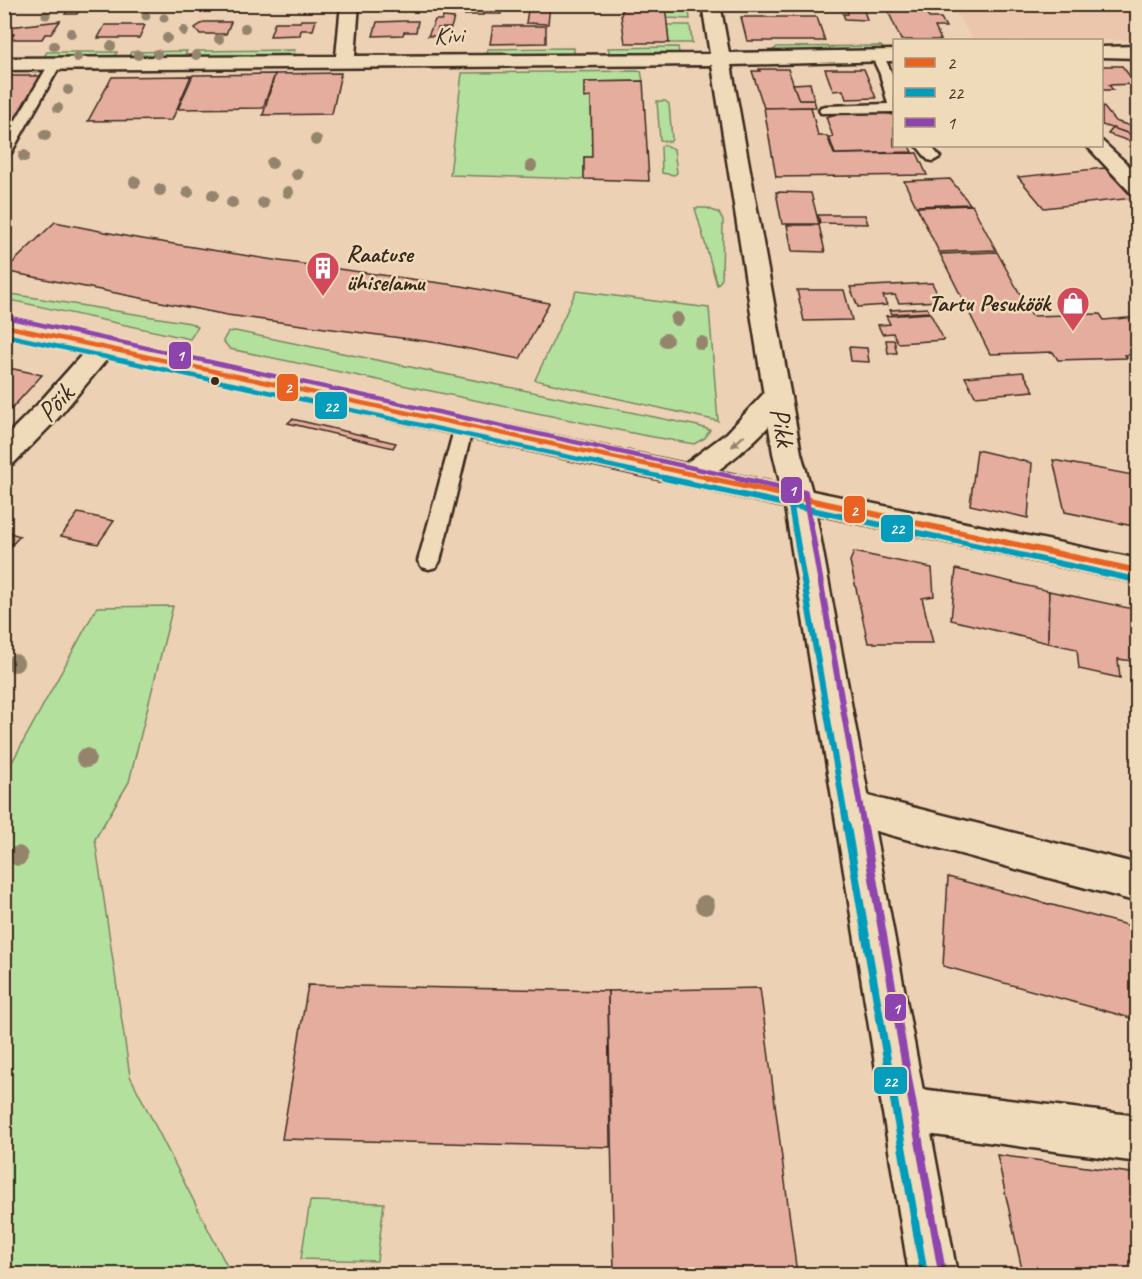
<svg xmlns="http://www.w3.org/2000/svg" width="1142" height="1279" viewBox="0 0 1142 1279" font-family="Caveat,sans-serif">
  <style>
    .built { fill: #ebc6ad }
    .green { fill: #b4e09e; stroke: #78855e; stroke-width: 1.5 }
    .building { fill: #e5ad9e; stroke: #3b2a1e; stroke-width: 1.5 }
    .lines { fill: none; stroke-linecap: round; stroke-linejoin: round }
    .lane-casing { stroke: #3b2a1e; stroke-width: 5 }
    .street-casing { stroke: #3b2a1e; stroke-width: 5 }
    .secondary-casing { stroke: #3b2a1e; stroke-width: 5 }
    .lane { fill: #efdab9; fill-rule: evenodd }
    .street { fill: #efdab9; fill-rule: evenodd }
    .secondary { fill: #efdab9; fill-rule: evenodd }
    .bus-1-far1-casing { stroke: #efdab9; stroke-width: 8 }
    .bus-1-casing { stroke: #efdab9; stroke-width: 10 }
    .bus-2-far2-casing { stroke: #efdab9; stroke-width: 8 }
    .bus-2-far1-casing { stroke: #efdab9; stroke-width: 10 }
    .bus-2-casing { stroke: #efdab9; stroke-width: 12 }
    .bus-3-far2-casing { stroke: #efdab9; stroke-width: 8 }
    .bus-3-far1-casing { stroke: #efdab9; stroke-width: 10 }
    .bus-3-casing { stroke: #efdab9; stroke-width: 12 }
    .bus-1-far1 { stroke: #e96222; stroke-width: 4.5 }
    .bus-1 { stroke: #e96222; stroke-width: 6 }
    .bus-2-far2 { stroke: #069cbc; stroke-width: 4.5 }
    .bus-2-far1 { stroke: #069cbc; stroke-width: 6 }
    .bus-2 { stroke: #069cbc; stroke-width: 8 }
    .bus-3-far2 { stroke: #8e44ad; stroke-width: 4.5 }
    .bus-3-far1 { stroke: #8e44ad; stroke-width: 6 }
    .bus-3 { stroke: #8e44ad; stroke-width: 8 }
    .tree { fill: #95846c }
    .oneway { fill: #95826c }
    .bus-dot { fill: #3b2a1e; stroke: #efdab9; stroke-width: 2 }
    .labels { text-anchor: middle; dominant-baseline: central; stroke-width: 5; stroke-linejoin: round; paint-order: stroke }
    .far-street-label { font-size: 24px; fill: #3b2a1e; stroke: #efdab9 }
    .far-poi-label { font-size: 24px; font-weight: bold; fill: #3b2a1e; stroke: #efdab9; text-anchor: start }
    .street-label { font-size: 28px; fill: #3b2a1e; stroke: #efdab9 }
    .line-badge { stroke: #efdab9; stroke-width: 2 }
    .badge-label { font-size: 16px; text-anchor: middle; font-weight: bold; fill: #fff }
  </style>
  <rect width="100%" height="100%" fill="#edd1b4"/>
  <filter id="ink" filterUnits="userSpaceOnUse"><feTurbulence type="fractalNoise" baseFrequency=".0167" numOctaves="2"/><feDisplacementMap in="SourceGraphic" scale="12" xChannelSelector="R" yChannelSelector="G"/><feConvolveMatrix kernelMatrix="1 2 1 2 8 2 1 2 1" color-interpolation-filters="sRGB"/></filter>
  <g filter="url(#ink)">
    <polygon class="built" points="951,5 1137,5 1137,40 974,40"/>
    <g class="green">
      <polygon points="665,5 688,5 690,19 666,18"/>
      <polygon points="667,25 690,25 692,43 669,43"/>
      <polygon points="881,46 884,50 771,52 777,47"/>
      <polygon points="678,47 679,53 610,54 608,48"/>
      <polygon points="574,48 574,54 487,55 488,49"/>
      <polygon points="295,50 293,56 195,57 198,51"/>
      <polygon points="187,51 184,57 128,58 131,52"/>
      <polygon points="47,52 117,52 114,57 43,58"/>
      <polygon points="641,71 643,81 584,82 584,97 591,97 592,157 584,157 584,179 450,175 462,73"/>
      <polygon points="657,101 665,101 669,104 672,139 670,142 660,140"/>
      <polygon points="664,145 674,149 677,173 674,175 662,173 661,147"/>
      <polygon points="707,208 719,213 723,220 722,279 717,285 695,208"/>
      <polygon points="576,291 709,308 718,421 535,380"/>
      <polygon points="5,293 190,323 198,327 190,339 5,299"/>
      <polygon points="235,331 698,426 710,430 705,438 694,444 642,435 230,349 223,341 228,332"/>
      <polygon points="173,606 129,782 95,839 130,1076 231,1274 5,1274 5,775 97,607"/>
      <polygon points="310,1201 384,1203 377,1261 301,1259"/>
    </g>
    <g class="building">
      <polygon points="71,4 83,4 77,14 65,14"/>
      <polygon points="468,4 484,4 483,15 465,15"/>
      <polygon points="485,4 502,4 501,14 484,14"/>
      <polygon points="529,4 550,4 548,24 526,23"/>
      <polygon points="624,4 665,4 669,43 625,43 621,15"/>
      <polygon points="744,4 801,4 803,10 745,10"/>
      <polygon points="806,4 862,4 867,20 845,19 843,14 848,14 847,10 807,9"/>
      <polygon points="885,4 922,4 929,18 941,18 946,27 935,27 941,40 901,40"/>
      <polygon points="443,17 454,18 451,28 438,28 436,36 428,36 435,20 442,20"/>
      <polygon points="741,17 817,17 825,41 747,41"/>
      <polygon points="301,20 316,20 313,30 301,30 300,35 270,36 275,22 300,22"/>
      <polygon points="60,21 51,34 45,34 42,39 11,39 14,34 4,34 9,27"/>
      <polygon points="406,21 418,21 416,32 404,32 403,35 373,36 377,22"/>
      <polygon points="204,22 231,22 226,34 200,34 195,28"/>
      <polygon points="105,25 145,25 139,38 98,38"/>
      <polygon points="493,26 546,26 546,43 490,44"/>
      <polygon points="1102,66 1122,66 1136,84 1109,85 1113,90 1102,90"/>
      <polygon points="759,69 788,69 799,100 814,100 816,107 764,108 752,71 760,71"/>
      <polygon points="825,69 864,69 876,98 846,99 843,90 833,91"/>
      <polygon points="341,73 332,114 263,115 275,74"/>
      <polygon points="275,74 263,108 178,109 193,75"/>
      <polygon points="4,76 43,76 4,136"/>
      <polygon points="191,76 172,120 88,121 112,77"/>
      <polygon points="643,81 649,181 584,179 584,157 592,157 591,97 584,98 584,82"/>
      <polygon points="810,83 814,100 799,100 793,84"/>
      <polygon points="1102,105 1115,121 1137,128 1130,134 1102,125"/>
      <polygon points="811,107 818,136 827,136 834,154 917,153 927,175 776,177 764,108"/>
      <polygon points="880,112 894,115 894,146 909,146 912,152 835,154 829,137 833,137 826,117 839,113"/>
      <polygon points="1113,128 1138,137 1138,144 1108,134"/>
      <polygon points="1105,168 1133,198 1044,208 1018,177"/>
      <polygon points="950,179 970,204 916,206 904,181"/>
      <polygon points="776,192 811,193 819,224 782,224"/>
      <polygon points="972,205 996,250 939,252 917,207"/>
      <polygon points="818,215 865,215 868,224 820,223"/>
      <polygon points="55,222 130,237 280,261 462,286 549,303 520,359 439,343 227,315 4,271"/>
      <polygon points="787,225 819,225 825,252 792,251"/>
      <polygon points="997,252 1032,316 1100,314 1104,320 1138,317 1138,354 1125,355 1127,358 1058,360 1053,352 990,354 940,254"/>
      <polygon points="932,283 941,301 899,303 895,295 883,296 887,305 858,307 850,287"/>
      <polygon points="797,290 844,290 852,320 804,321"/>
      <polygon points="927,308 929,312 892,314 890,310"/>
      <polygon points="930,313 944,340 898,343 893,333 882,334 878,325 890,324 886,316"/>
      <polygon points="886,340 894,340 897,353 888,353"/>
      <polygon points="849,347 867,348 869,362 851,361"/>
      <polygon points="4,367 42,375 4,417"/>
      <polygon points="1023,372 1034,391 975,396 965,377"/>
      <polygon points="292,419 396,443 393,448 288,423"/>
      <polygon points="977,450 1032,463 1028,518 970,505"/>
      <polygon points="1053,460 1138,476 1138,527 1065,512"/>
      <polygon points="78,513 114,521 98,544 61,536"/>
      <polygon points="4,531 20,536 4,553"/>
      <polygon points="854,552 932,568 934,596 922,598 933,643 868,643 850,561"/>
      <polygon points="956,569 1049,591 1048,643 951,620"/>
      <polygon points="1049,591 1138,610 1138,662 1118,659 1120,678 1079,669 1077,649 1048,643"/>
      <polygon points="948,877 1138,928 1138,1020 943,966"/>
      <polygon points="308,985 608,991 610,1147 282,1139"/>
      <polygon points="760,988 797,1274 614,1274 608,991"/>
      <polygon points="997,1155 1138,1174 1136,1274 1023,1274"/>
    </g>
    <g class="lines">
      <defs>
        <g id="lane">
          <polygon points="877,51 882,52 894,78 894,112 821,113 819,110 821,107 826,106 888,104 880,74 871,55"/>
          <polygon points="55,60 61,64 11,153 4,157 4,140 49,64"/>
          <polygon points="917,146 931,146 940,157 933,161 928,160"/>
          <polygon points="464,419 471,421 473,426 440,561 436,567 429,569 422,567 418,561 455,426 457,421"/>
        </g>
        <g id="street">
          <polygon points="341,4 359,4 355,56 710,54 702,4 720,4 729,53 894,50 894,61 731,65 801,453 814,499 809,507 799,510 789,507 784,499 773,453 712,65 4,70 4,58 336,56"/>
          <polygon points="1138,46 1138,58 1102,57 1102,47"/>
          <polygon points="1102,141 1138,174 1138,193 1130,192 1087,146 1102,146"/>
          <polygon points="103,339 112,341 116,347 112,353 58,418 14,463 4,466 4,438 38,404 94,341"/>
          <polygon points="852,792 1138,864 1138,902 839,821 833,809 839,797"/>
          <polygon points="904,1087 1138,1116 1138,1162 904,1131 888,1125 882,1109 888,1093"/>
        </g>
        <path id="secondary" d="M4 318 685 464 727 433 767 390 777 388 787 390 791 397C773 426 745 451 717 471L1138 559V583L816 514 957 1274H909L785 507 4 334Z"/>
      </defs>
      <use href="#lane" class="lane-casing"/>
      <use href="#street" class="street-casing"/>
      <use href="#secondary" class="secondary-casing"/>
      <use href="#lane" class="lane"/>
      <use href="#street" class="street"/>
      <use href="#secondary" class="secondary"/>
      <defs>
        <polyline id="bus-1-far1" points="4,326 714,479"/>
        <polyline id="bus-1" points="707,478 1138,571"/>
        <polyline id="bus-2-far2" points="4,335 671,479"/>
        <g id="bus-2-far1">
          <polyline points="664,478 1136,580"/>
          <polyline points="790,501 847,828"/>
        </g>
        <polyline id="bus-2" points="847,827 924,1274"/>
        <polyline id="bus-3-far2" points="6,317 743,479"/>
        <polyline id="bus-3-far1" points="737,478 805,493 864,828"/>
        <polyline id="bus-3" points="864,827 942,1272"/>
      </defs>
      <use href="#bus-1-far1" class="bus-1-far1-casing"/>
      <use href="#bus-1" class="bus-1-casing"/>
      <use href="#bus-2-far2" class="bus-2-far2-casing"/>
      <use href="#bus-2-far1" class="bus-2-far1-casing"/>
      <use href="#bus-2" class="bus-2-casing"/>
      <use href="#bus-3-far2" class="bus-3-far2-casing"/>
      <use href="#bus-3-far1" class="bus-3-far1-casing"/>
      <use href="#bus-3" class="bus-3-casing"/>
      <use href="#bus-1-far1" class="bus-1-far1"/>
      <use href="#bus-1" class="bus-1"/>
      <use href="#bus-2-far2" class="bus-2-far2"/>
      <use href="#bus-2-far1" class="bus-2-far1"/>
      <use href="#bus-2" class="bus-2"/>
      <use href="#bus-3-far2" class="bus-3-far2"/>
      <use href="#bus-3-far1" class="bus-3-far1"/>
      <use href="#bus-3" class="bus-3"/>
    </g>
    <g class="tree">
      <circle cx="46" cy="15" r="4.5"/>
      <circle cx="146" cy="16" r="4.5"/>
      <circle cx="164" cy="18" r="4.5"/>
      <circle cx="245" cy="28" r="5"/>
      <circle cx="184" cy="31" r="5"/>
      <circle cx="71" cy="33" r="5"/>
      <circle cx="167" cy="38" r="5"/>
      <circle cx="219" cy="39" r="5"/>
      <circle cx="54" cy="46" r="5"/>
      <circle cx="111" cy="46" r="5"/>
      <circle cx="157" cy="54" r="5"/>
      <circle cx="138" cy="55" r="5"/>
      <circle cx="196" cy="55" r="5"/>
      <circle cx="77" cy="57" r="5"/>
      <circle cx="68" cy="90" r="5"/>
      <circle cx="58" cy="108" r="5"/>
      <circle cx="45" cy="135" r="6"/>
      <circle cx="316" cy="140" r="6"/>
      <circle cx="24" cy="156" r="6"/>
      <circle cx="272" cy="163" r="6"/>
      <circle cx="531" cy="166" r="6"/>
      <circle cx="297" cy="174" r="6"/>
      <circle cx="135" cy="182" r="6"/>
      <circle cx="160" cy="190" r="6"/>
      <circle cx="188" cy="192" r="6"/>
      <circle cx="288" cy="192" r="6"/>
      <circle cx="213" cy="195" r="6"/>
      <circle cx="232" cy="203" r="6"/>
      <circle cx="263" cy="203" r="6"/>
      <circle cx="677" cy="319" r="7"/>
      <circle cx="666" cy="340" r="7"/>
      <circle cx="701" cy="343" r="7"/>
      <circle cx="15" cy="663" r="9"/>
      <circle cx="86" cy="758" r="10"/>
      <circle cx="18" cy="856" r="10"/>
      <circle cx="705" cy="905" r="10"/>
    </g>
    <defs><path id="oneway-solid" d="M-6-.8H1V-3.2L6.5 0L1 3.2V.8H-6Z" transform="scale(1.5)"/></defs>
    <use class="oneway" href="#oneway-solid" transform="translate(738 441) rotate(137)"/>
  </g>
  <defs>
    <symbol id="building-pin" viewBox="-11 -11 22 30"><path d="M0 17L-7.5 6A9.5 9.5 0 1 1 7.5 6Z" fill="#d1495b" stroke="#efdab9"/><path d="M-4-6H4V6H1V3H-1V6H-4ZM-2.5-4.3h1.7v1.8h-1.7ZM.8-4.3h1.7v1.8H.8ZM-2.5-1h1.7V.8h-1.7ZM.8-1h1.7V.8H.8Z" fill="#fff"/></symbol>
    <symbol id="shop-pin" viewBox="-11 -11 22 30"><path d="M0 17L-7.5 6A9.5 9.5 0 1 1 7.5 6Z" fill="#d1495b" stroke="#efdab9"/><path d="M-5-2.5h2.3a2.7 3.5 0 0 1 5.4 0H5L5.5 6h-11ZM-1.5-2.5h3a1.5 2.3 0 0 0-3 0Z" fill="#fff"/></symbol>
  </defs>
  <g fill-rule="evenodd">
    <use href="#building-pin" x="304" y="249" width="38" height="52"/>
    <use href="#shop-pin" x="1054" y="284" width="38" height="52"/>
  </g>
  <circle class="bus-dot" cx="215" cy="381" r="5"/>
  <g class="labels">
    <g class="far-street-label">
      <text x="449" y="35">Kivi</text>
    </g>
    <g class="far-poi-label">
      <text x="346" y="254">Raatuse<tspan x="346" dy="28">ühiselamu</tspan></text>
      <text x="1050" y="303" text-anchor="end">Tartu Pesuköök</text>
    </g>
    <g class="street-label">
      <text transform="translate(55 403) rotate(-48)">Põik</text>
      <text transform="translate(783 427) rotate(80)">Pikk</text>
    </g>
  </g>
  <g class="line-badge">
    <rect x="168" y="341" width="24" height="29" rx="6" fill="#8e44ad"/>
    <rect x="276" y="373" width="23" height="29" rx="6" fill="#e96222"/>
    <rect x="314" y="391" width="34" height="29" rx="6" fill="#069cbc"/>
    <rect x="780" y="476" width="23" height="28" rx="6" fill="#8e44ad"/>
    <rect x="843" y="495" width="23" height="29" rx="6" fill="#e96222"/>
    <rect x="880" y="514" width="34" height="29" rx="6" fill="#069cbc"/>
    <rect x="884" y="993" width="23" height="29" rx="6" fill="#8e44ad"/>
    <rect x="873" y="1066" width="35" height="29" rx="6" fill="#069cbc"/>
  </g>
  <g class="badge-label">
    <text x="180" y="361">1</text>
    <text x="288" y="393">2</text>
    <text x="331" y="412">22</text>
    <text x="792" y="496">1</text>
    <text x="854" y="516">2</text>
    <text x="897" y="534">22</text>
    <text x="896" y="1014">1</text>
    <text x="890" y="1087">22</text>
  </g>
  <rect width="1142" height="1279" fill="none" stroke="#efdab9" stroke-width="24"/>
  <rect x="12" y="12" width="1118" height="1255" fill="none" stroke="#3b2a1e" stroke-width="2" filter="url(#ink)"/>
  <rect x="893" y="39" width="210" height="108" fill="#efdab9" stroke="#a7947b" stroke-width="1.5"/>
  <rect x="905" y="58" width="30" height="9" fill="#e96222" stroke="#a7947b" stroke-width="1.5"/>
  <text x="947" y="69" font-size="18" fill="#3b2a1e">2</text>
  <rect x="905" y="88" width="30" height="9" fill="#069cbc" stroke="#a7947b" stroke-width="1.5"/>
  <text x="947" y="99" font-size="18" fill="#3b2a1e">22</text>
  <rect x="905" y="118" width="30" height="9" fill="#8e44ad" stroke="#a7947b" stroke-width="1.5"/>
  <text x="947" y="129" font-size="18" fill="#3b2a1e">1</text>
</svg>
